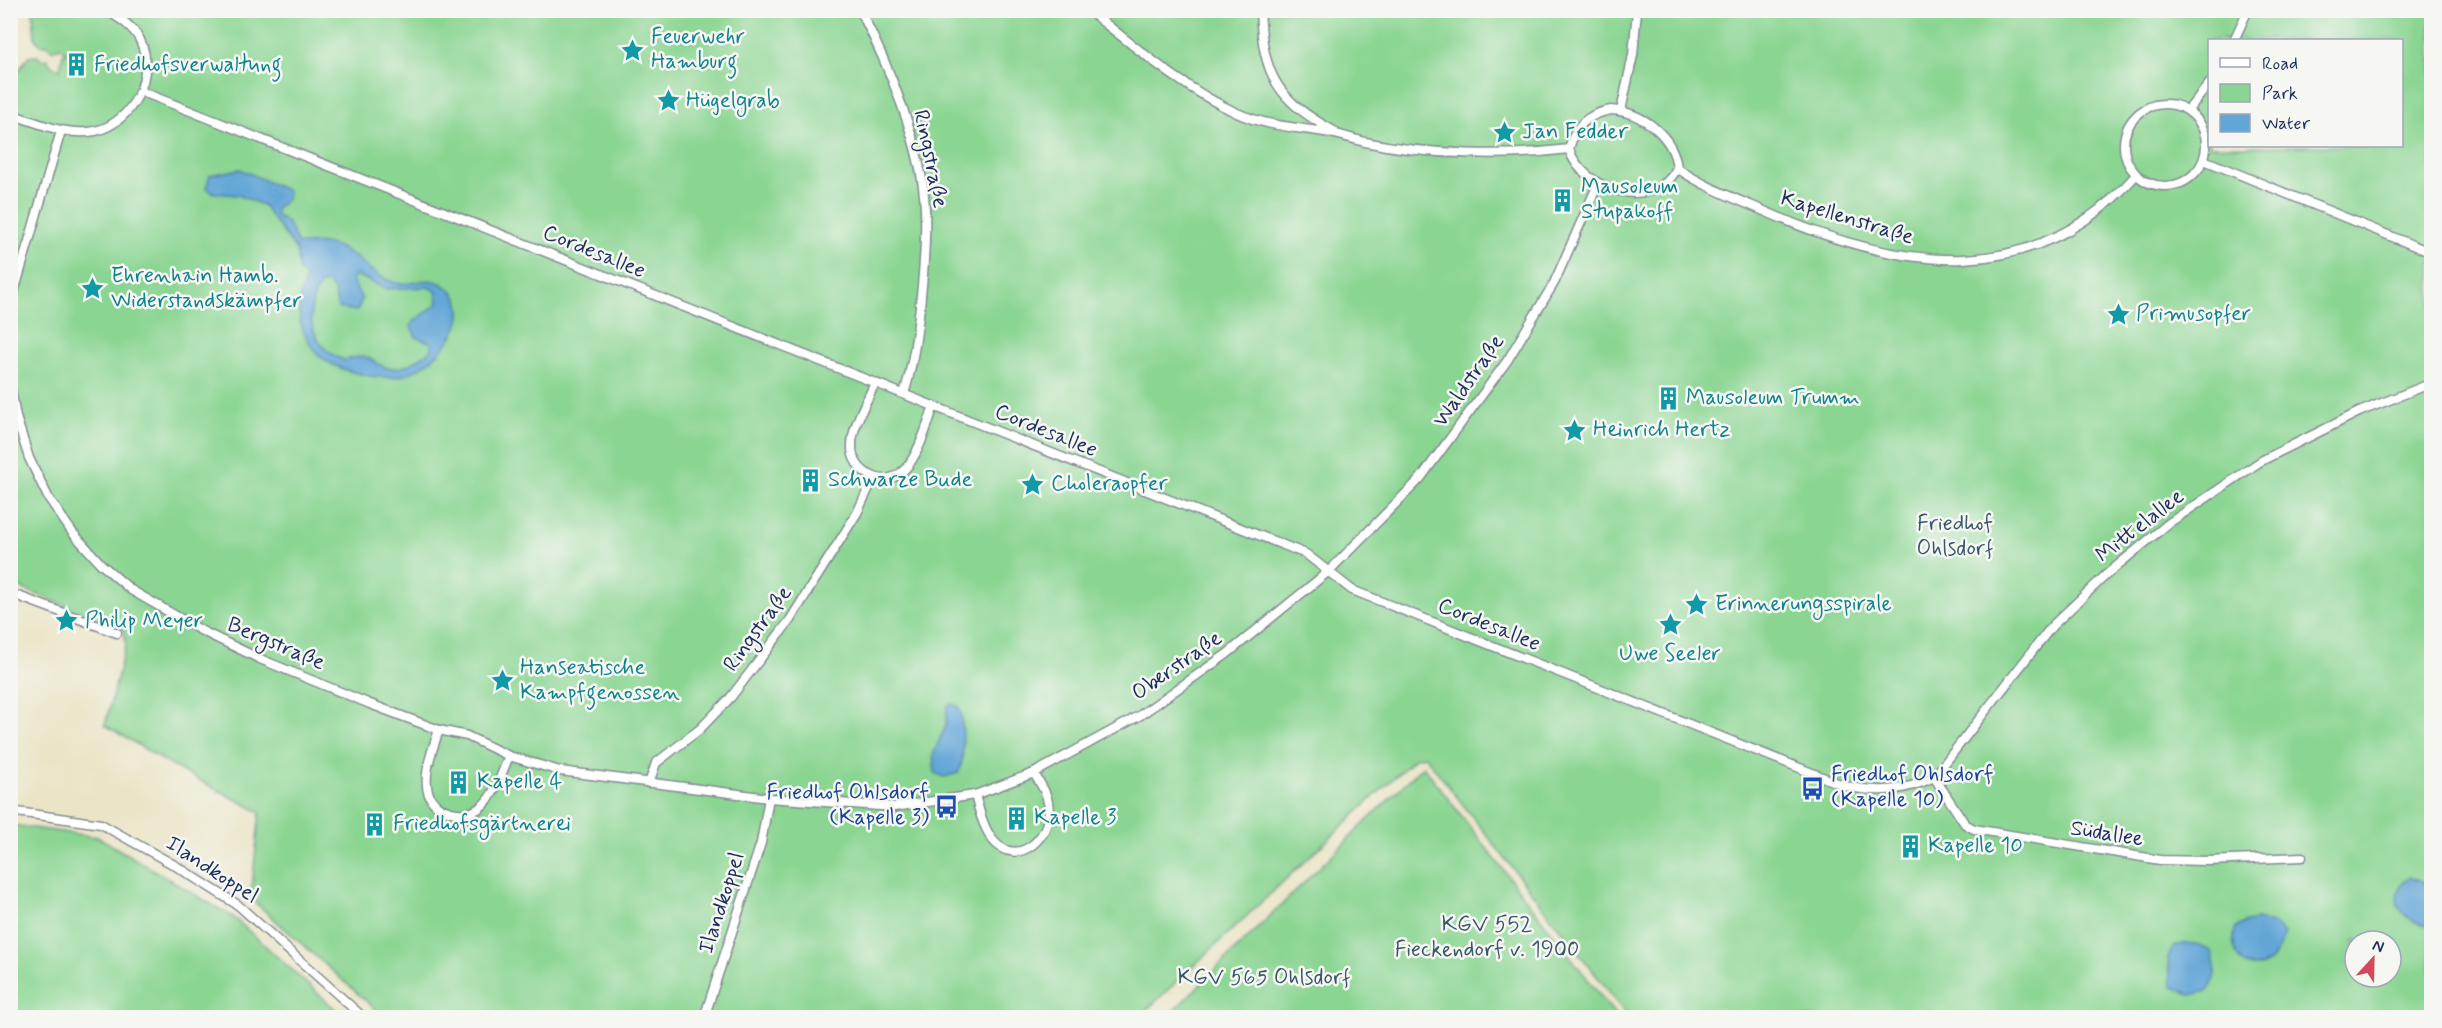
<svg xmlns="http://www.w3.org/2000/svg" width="2442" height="1028" viewBox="0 0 2442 1028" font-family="Mynerve,sans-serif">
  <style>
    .green { fill: #8ad592; stroke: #528278; stroke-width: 1.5; fill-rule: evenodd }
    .water { fill: #62a6d7; stroke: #3e6a9a; stroke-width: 1.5; fill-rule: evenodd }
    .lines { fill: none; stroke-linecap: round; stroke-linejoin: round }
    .street-casing { stroke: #838a93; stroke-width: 11 }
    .street { stroke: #fff; stroke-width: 8 }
    .labels { text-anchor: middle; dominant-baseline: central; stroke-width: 5; stroke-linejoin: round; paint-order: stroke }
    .culture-label { font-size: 22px; fill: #0d838f; stroke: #f6f6f2; text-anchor: start }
    .street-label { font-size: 22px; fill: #1b2f5e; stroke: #f6f6f2 }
    .park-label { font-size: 22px; fill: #37586b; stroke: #f6f6f2 }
    .transit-label { font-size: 22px; fill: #164399; stroke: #f6f6f2; text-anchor: start }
  </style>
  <rect width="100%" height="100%" fill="#f6f6f2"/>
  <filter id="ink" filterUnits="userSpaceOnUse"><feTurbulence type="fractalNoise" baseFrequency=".0167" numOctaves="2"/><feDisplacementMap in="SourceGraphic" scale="12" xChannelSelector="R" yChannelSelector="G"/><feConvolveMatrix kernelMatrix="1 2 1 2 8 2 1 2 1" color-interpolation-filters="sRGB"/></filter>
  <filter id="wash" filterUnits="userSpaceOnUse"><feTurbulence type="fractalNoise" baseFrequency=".008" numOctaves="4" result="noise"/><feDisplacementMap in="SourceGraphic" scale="24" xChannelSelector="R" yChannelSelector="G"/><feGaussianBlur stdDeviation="1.35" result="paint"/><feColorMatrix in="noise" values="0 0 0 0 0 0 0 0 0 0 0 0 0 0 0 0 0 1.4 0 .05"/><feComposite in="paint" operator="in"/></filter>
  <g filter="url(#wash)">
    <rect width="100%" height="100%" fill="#ebe5c8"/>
    <g class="green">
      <path d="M33 10 2431 11 2432 886 2414 879 2397 904C2405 918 2416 924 2431 926V1008L2416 1012 2408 1018H2083L2078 1015 2050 1018 1629 1017 1425 756 1415 758 1139 1017H384L247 895 252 886 260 812 176 768 105 725 126 644 123 629 11 584 10 117 17 102 11 97 10 83 28 57 37 56 42 60 48 59 51 66 60 69 63 54 67 53 60 47 52 50 48 45H41L35 39ZM2210 40H2402V146H2210ZM2355 941H2391V977H2355Z"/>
      <polygon points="1423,766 1617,1017 1167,1017"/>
      <polygon points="11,825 98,837 233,917 344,1017 11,1017"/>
    </g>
    <g class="water">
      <path d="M240 169 288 191 287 199 276 209V215L288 223 298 244C313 244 328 241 342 249 362 259 374 277 396 283 412 287 425 275 440 283 488 307 440 362 407 374 390 380 370 377 353 372 336 368 322 361 312 347 296 324 296 302 306 278L299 271 296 250 263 205 238 195 214 193 206 188 210 175ZM356 275 386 289 428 287 436 291 438 303 412 323 411 327 416 337 432 343V349C418 360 399 375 380 365 374 361 370 358 363 356L344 360C312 349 302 312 320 285L327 282 334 290 338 308 357 311 362 299 352 280Z"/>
      <path d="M950 704 958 706C964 716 965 763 958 773L944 777 935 773 933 755 946 725 947 708Z"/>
      <path d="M2409 877 2431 886V926C2404 923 2383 899 2409 877Z"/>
      <path d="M2257 920 2274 924 2284 934C2272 986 2222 971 2236 927L2246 922Z"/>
      <path d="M2186 943 2196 944 2211 951C2217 967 2217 976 2208 991L2191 995 2171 986 2168 957 2173 947Z"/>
    </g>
  </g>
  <g filter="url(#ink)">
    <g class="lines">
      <defs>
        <g id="street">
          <path d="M860 10C888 64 923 148 925 209 926 238 924 267 921 296 918 329 914 362 904 394"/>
          <path d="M1088 10C1136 47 1182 88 1237 113 1268 127 1298 127 1330 133 1342 135 1353 139 1365 142 1426 155 1507 157 1569 149"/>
          <path d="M1260 10C1263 76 1277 100 1334 131"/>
          <polyline points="2234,40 2248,10"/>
          <path d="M140 91 1306 554 1352 590 1845 786C1877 793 1904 792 1934 777L2052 626 2107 574 2169 523 2261 461 2359 412 2432 383"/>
          <circle cx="2165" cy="145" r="41"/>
          <path d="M1611 110C1642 112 1674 136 1677 168 1655 213 1582 191 1569 149 1575 125 1588 114 1611 110Z"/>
          <polyline points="2188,110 2210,83"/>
          <polyline points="1621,111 1633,55 1637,10"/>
          <path d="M10 114C37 122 66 137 95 131 132 123 157 75 140 40 133 26 119 18 106 10"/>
          <polyline points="2204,160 2432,253"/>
          <path d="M1677 168C1706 188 1739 200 1771 214 1899 270 2033 291 2136 175"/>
          <polyline points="10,306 61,131"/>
          <path d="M875 383C867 401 851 427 852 448 852 458 859 469 868 474 909 497 924 433 934 406"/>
          <polyline points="10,384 16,417 29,458 48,497 72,532 101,564 131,590 202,631 260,659 370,704 439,730 467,736 509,756 560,771 769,798 894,807 975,795 1034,773 1139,716 1227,654 1329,571 1420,479 1507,361 1554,283 1598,184"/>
          <polyline points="10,593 117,633"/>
          <path d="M439 730C429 759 410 807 457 813 466 814 476 812 483 805 496 793 502 772 509 756"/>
          <polyline points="1934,777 1965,824 1974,829 2160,860 2208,861 2302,857"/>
          <polyline points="649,783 656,763 700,729 731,697 790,620 857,513 874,477"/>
          <path d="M975 795C979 810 983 826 992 839 1017 872 1058 834 1047 798 1045 789 1038 781 1034 773"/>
          <polyline points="10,811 101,824 176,866 238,905 364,1018"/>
          <polyline points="704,1018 761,843 769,798"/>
        </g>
      </defs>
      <use href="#street" class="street-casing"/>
      <use href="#street" class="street"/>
    </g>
  </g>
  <defs>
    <symbol id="sight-bare" viewBox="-9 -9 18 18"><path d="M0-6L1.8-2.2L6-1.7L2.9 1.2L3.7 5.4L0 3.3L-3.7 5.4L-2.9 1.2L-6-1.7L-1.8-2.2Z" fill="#0f9aa8" stroke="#f6f6f2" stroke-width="2.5" paint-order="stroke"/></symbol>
    <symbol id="building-bare" viewBox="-9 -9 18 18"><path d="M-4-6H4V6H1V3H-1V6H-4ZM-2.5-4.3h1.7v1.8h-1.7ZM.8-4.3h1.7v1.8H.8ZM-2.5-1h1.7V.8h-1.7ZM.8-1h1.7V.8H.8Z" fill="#0f9aa8" stroke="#f6f6f2" stroke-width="2.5" paint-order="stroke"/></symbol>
    <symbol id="bus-bare" viewBox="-9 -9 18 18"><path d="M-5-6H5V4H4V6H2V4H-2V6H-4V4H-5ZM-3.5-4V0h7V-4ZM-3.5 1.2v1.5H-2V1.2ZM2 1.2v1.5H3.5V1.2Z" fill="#1a4fb4" stroke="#f6f6f2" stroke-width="2.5" paint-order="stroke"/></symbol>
  </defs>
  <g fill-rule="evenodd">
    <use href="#sight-bare" x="616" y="34" width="33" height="33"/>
    <use href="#building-bare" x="60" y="48" width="33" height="33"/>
    <use href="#sight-bare" x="652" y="84" width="33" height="33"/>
    <use href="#sight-bare" x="1488" y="116" width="33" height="33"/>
    <use href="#building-bare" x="1546" y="184" width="33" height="33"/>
    <use href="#sight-bare" x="76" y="272" width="33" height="33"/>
    <use href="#sight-bare" x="2102" y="298" width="33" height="33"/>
    <use href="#building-bare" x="1652" y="382" width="33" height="33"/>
    <use href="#sight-bare" x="1558" y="414" width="33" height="33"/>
    <use href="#building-bare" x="794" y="464" width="33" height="33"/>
    <use href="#sight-bare" x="1016" y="468" width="33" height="33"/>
    <use href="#sight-bare" x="1680" y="588" width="33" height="33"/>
    <use href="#sight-bare" x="50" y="604" width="33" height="33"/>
    <use href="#sight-bare" x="1654" y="608" width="33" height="33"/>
    <use href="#sight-bare" x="486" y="664" width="33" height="33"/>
    <use href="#building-bare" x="442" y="766" width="33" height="33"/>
    <use href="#bus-bare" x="1796" y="772" width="33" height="33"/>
    <use href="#bus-bare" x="930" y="790" width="33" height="33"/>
    <use href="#building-bare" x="1000" y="802" width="33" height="33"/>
    <use href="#building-bare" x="358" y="808" width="33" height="33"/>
    <use href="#building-bare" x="1894" y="830" width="33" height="33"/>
  </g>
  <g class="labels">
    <g class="culture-label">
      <text x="651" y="37">Feuerwehr<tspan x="651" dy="25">Hamburg</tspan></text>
      <text x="94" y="65">Friedhofsverwaltung</text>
      <text x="686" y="101">Hügelgrab</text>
      <text x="1522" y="132">Jan Fedder</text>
      <text x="1581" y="187">Mausoleum<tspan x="1581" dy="25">Stupakoff</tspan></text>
      <text x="111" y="276">Ehrenhain Hamb.<tspan x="111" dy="25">Widerstandskämpfer</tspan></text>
      <text x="2136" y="314">Primusopfer</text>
      <text x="1686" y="398">Mausoleum Trumm</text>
      <text x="1593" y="430">Heinrich Hertz</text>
      <text x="828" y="480">Schwarze Bude</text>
      <text x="1051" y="484">Choleraopfer</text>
      <text x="1715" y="604">Erinnerungsspirale</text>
      <text x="85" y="621">Philip Meyer</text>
      <text x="1670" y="654" text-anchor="middle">Uwe Seeler</text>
      <text x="520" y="668">Hanseatische<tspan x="520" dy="25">Kampfgenossen</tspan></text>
      <text x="477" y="782">Kapelle 4</text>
      <text x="1034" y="818">Kapelle 3</text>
      <text x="393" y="824">Friedhofsgärtnerei</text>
      <text x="1928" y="846">Kapelle 10</text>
    </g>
    <g class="street-label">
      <text transform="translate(930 159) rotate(78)">Ringstraße</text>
      <text transform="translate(1847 218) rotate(17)">Kapellenstraße</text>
      <text transform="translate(594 252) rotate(22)">Cordesallee</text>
      <text transform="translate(1469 381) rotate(-55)">Waldstraße</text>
      <text transform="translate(1046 431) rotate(22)">Cordesallee</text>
      <text transform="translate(2140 526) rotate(-38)">Mittelallee</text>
      <text transform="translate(1489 625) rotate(22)">Cordesallee</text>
      <text transform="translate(758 629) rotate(-54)">Ringstraße</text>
      <text transform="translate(276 644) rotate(23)">Bergstraße</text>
      <text transform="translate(1177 666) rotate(-35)">Oberstraße</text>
      <text transform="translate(2107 834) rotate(9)">Südallee</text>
      <text transform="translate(212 870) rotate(33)">Ilandkoppel</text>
      <text transform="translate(722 903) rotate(-72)">Ilandkoppel</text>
    </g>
    <g class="park-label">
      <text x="1955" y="524">Friedhof<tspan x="1955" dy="25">Ohlsdorf</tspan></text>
      <text x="1487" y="925">KGV 552<tspan x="1487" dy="25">Fieckendorf v. 1900</tspan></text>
      <text x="1264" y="978">KGV 565 Ohlsdorf</text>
    </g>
    <g class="transit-label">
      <text x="1831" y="775">Friedhof Ohlsdorf<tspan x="1831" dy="25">(Kapelle 10)</tspan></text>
      <text x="929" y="793" text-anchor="end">Friedhof Ohlsdorf<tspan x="929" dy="25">(Kapelle 3)</tspan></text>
    </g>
  </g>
  <rect width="2442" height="1028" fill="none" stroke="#f6f6f2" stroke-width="36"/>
  <rect x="2208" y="39" width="195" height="108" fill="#f6f6f2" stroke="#9ea6b7" stroke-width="1.5"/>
  <rect x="2220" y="58" width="30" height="9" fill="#ffffff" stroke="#9ea6b7" stroke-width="1.5"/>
  <text x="2262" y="69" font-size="18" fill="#1b2f5e">Road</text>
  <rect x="2220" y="84" width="30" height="18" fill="#8ad592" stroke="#9ea6b7" stroke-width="1.5"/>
  <text x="2262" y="99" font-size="18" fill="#1b2f5e">Park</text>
  <rect x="2220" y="114" width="30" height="18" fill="#62a6d7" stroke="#9ea6b7" stroke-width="1.5"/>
  <text x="2262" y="129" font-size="18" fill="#1b2f5e">Water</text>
  <g transform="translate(2373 959) rotate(22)"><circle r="28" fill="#f6f6f2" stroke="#9ea6b7" stroke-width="1.5"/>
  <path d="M0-4.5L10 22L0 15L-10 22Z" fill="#d1495b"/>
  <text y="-9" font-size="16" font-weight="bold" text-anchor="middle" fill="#1b2f5e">N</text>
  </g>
</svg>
